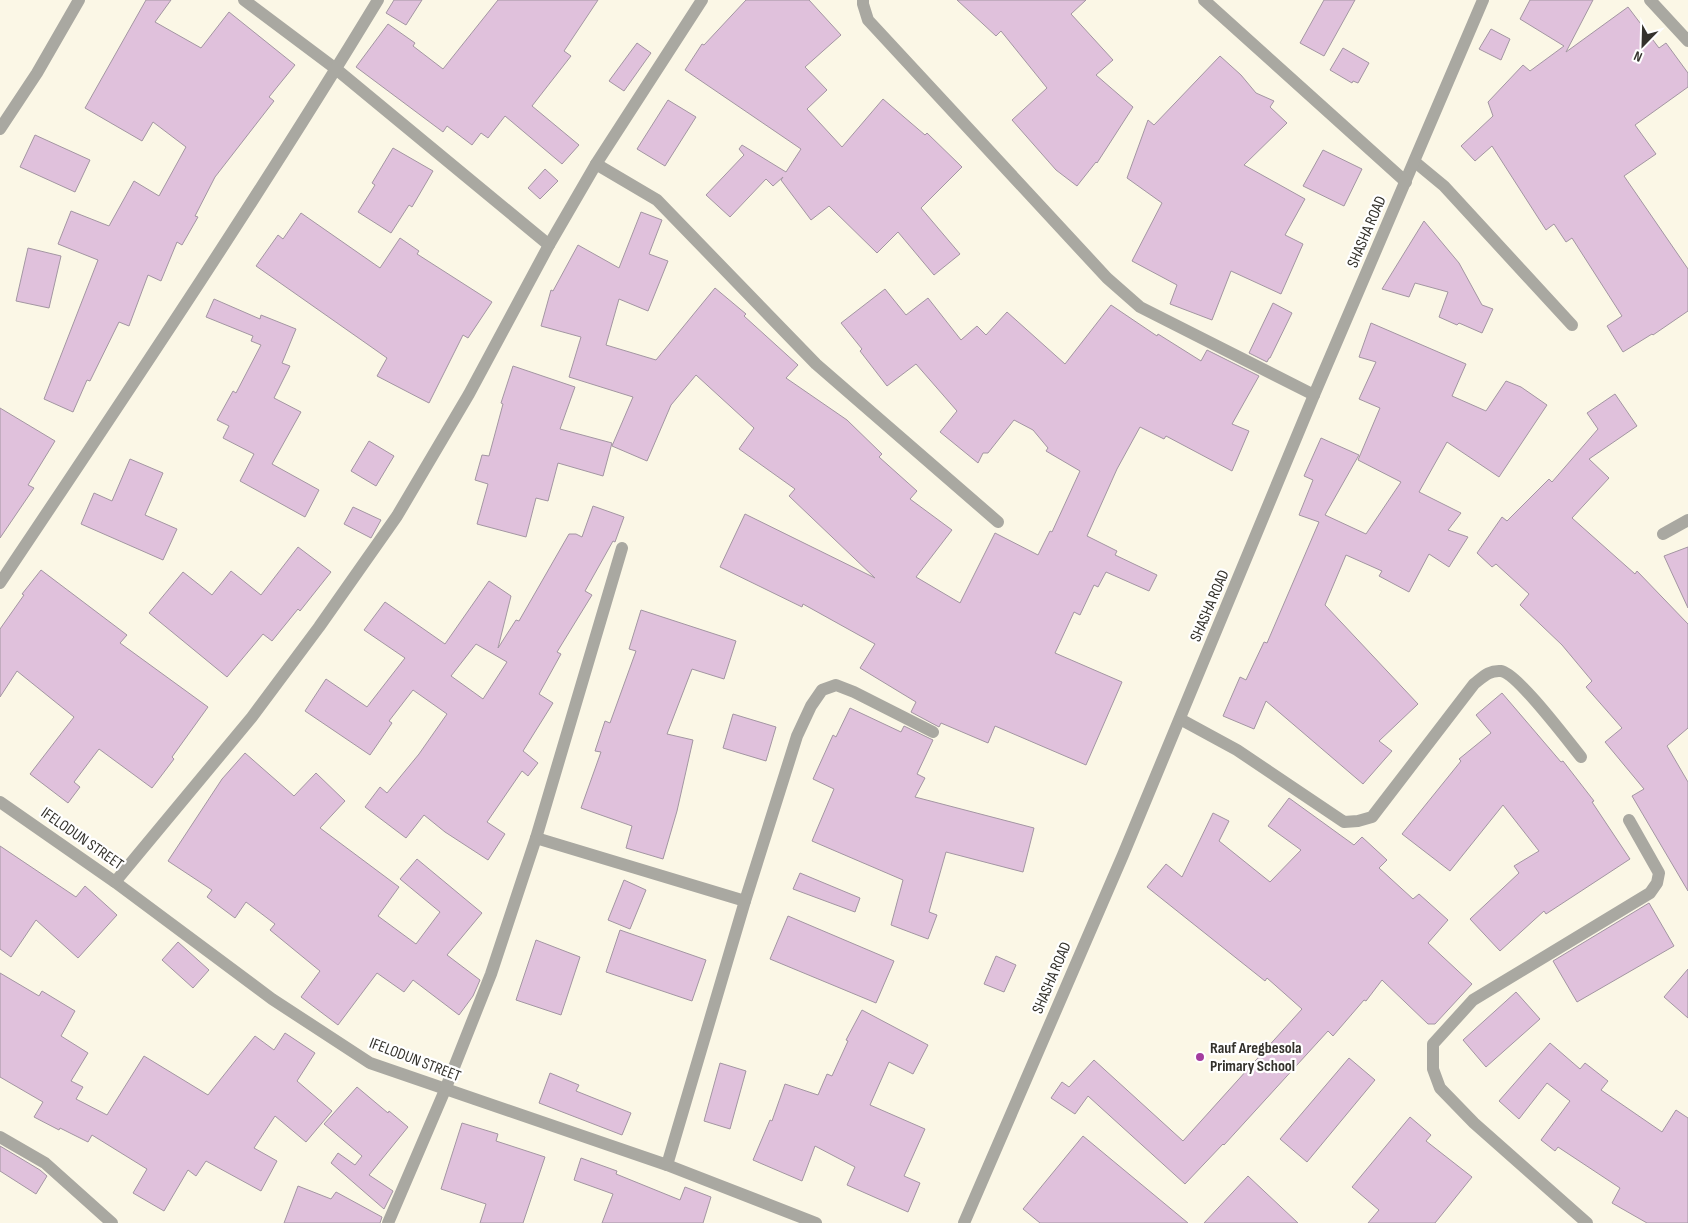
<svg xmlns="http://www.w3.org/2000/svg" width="1688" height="1223" viewBox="0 0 1688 1223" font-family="'Sofia Sans Condensed',sans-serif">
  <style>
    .building { fill: #e0c1dc; stroke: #a396a2; fill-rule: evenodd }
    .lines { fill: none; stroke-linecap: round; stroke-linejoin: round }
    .minor { stroke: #a9a8a1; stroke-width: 12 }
    .poi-dot { fill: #a43c9f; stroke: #fff; stroke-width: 2 }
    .labels { text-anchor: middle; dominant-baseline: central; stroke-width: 4.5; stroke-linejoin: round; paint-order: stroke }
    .street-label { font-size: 16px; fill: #34322c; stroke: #fff }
    .poi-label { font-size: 16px; font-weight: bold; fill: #34322c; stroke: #fff; text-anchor: start }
  </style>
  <rect width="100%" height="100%" fill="#fbf7e6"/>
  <g class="building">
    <polygon points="146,0 171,0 155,22 201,48 229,12 295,65 269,97 274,101 215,177 195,216 198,217 182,245 177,242 161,281 148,275 129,326 119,322 90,381 87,380 73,412 44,399 98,260 58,244 71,211 109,226 134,181 159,196 186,147 153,122 142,141 85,108"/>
    <polygon points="394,0 422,0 406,25 386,13"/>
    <polygon points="498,0 598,0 564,51 571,56 532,106 579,145 562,164 505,116 488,138 481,133 472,145 447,126 443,132 356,67 388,24 415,43 413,46 443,69"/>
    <polygon points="746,0 809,0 841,35 805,67 827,90 807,109 842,147 883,99 925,135 927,133 962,167 921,208 960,254 934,275 898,232 877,253 829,206 811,220 781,180 783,177 773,186 766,179 730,217 706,195 744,155 739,149 742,145 786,172 801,149 685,70 702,44 704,45"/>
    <polygon points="957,0 1086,0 1071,14 1113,60 1096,75 1133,107 1097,163 1096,162 1077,186 1056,170 1012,120 1047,88 1001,31 996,36"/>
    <polygon points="1324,0 1355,0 1324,56 1300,43"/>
    <polygon points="1530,0 1593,0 1566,52 1628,7 1659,48 1666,43 1688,73 1688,87 1635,125 1656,154 1624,176 1688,269 1688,311 1653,335 1652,334 1623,352 1607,326 1622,316 1572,238 1566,242 1554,224 1546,230 1492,146 1475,161 1461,146 1493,116 1488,102 1523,65 1530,71 1564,46 1520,19"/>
    <polygon points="1491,29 1510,39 1501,60 1479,49"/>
    <polygon points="637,43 651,53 624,91 609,81"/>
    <polygon points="1343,48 1369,63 1358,83 1353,81 1352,83 1330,70"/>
    <polygon points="1220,56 1241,75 1256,93 1274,101 1270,107 1287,123 1244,165 1305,199 1285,235 1303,244 1281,294 1231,271 1212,320 1170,304 1177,285 1132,261 1162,203 1127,178 1148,120 1154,125"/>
    <polygon points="668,100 696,117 665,166 637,149"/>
    <polygon points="35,135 90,160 75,192 20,167"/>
    <polygon points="393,148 433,171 412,207 409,205 391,233 358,212 375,185 372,183"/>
    <polygon points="1323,150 1362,169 1344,206 1303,186"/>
    <polygon points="545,169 558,181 540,199 528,188"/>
    <polygon points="641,212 662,220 649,254 668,261 648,311 619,299 606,345 656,360 715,288 746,314 744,316 798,365 786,378 847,420 882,454 879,457 917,491 910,499 952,530 916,577 960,603 995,533 1038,555 1050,531 1052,532 1080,471 1046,451 1048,448 1033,430 1014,420 988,453 983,453 978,463 940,432 957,411 916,364 887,386 860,351 862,349 841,323 885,289 906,315 928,298 961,340 977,326 986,335 1007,312 1065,364 1111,305 1157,336 1158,334 1201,361 1207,350 1259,376 1232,424 1249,431 1232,471 1166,436 1164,439 1140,427 1117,469 1087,536 1117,551 1115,555 1157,575 1149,591 1106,572 1098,587 1094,585 1080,615 1074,612 1055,653 1122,682 1086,765 995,726 988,743 941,723 939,727 911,712 916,702 860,668 875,644 803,604 802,607 720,567 745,514 875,578 789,496 795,489 739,449 754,428 696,375 671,405 647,461 612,446 633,397 569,377 581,337 541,326 551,290 553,291 578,245 619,268"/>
    <polygon points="301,213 380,268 400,238 419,251 417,254 492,302 468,338 463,335 429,403 377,376 387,358 256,266 278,235 283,239"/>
    <polygon points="1424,221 1459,263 1482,305 1493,309 1482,333 1459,323 1457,325 1439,317 1448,292 1415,283 1409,297 1382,289"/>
    <polygon points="28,248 61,256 49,308 16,301"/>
    <polygon points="214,299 260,319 261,315 296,329 282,363 290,366 274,398 301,412 272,464 319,490 305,517 240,481 254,454 223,438 229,426 217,420 233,391 236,393 261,345 251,341 253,336 206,317"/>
    <polygon points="1273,303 1292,313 1270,358 1269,358 1267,362 1249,353"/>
    <polygon points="1371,323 1466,364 1452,396 1486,411 1506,381 1521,387 1547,405 1499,477 1447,442 1419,492 1461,513 1448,530 1468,537 1449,567 1429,554 1409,592 1379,576 1382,571 1346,555 1325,605 1418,704 1379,741 1392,751 1363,784 1266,701 1254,729 1223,716 1240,677 1246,680 1264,642 1267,643 1319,522 1299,515 1313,480 1304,476 1321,438 1359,455 1325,515 1366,534 1401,482 1358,460 1380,408 1359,399 1376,362 1359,357"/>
    <polygon points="513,366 575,387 560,429 612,443 603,476 558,463 548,501 536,498 526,537 477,524 488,484 475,480 482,455 489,456 503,404 501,403"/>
    <polygon points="1615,394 1637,426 1589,459 1609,478 1572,518 1635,574 1637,571 1688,624 1688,728 1667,746 1688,782 1688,891 1632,796 1644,789 1605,742 1622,728 1586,687 1592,681 1562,645 1520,605 1529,594 1496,564 1492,567 1477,553 1502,517 1507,521 1549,479 1552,482 1598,429 1587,413"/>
    <polygon points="0,408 55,441 28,485 34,488 0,538"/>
    <polygon points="369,441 394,456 376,486 351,471"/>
    <polygon points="130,459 163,473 145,515 177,529 163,560 81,524 94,493 112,501"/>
    <path d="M593 506 624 517 615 542 613 541 585 591 592 595 557 652 561 654 539 694 553 703 523 751 538 763 528 776 522 771 487 822 505 834 488 860 445 832 424 815 406 838 365 807 380 787 387 793 419 754 447 714 413 690 389 721 392 723 370 755 305 711 326 679 367 707 405 658 364 630 385 602 445 644 489 581 511 596 498 648 516 620 519 621 569 534H576L582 537ZM476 644 507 662 483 699 451 676Z"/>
    <polygon points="353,507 381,520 371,538 344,524"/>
    <polygon points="298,547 331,572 300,611 298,609 272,641 263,634 227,677 149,613 183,572 212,595 231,571 261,595"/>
    <polygon points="1688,547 1688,608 1664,556"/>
    <polygon points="41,570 127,635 120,643 208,707 172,757 174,759 152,788 99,749 74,782 80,787 68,803 30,774 74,717 17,671 0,697 0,629 24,595 22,594"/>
    <polygon points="641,610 736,641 724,679 692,669 667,734 693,740 677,811 663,859 626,848 632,826 581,808 601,752 595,751 605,721 610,723 636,651 629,649"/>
    <polygon points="1502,693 1561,762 1563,761 1594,801 1592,802 1630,859 1546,914 1544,911 1500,951 1470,919 1519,873 1514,866 1539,851 1503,805 1450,871 1402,834 1461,761 1459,759 1491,733 1476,715"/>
    <polygon points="850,708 901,732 904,726 933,740 917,774 925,778 915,797 1034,828 1023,872 946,852 929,912 937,915 928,939 891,925 903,880 812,841 834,789 813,779 833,735 836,737"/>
    <polygon points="733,714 776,727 766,761 723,748"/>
    <polygon points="245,753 294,796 316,773 345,801 320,828 399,887 378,916 416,944 440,912 400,879 417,859 482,913 447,955 480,980 473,996 459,1015 413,980 404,992 377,973 338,1025 301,997 320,971 270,930 275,924 246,902 235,918 207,897 212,890 168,861 222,779"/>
    <polygon points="1289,798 1354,845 1362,837 1387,860 1379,868 1413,899 1419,894 1448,920 1428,943 1472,984 1435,1024 1428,1024 1382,980 1366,1001 1364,1000 1333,1036 1328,1031 1224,1145 1223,1144 1185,1184 1088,1096 1075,1114 1051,1098 1062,1082 1069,1087 1094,1060 1183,1141 1302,1009 1267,978 1265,981 1147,887 1166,864 1182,877 1213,813 1229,821 1219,841 1270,882 1301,850 1268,826"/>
    <polygon points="0,846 76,897 85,886 117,915 78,958 36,920 11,957 0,949"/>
    <polygon points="800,873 860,898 855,912 793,889"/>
    <polygon points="624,880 646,890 630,929 608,920"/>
    <polygon points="1649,903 1674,946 1577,1002 1553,961"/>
    <polygon points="788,916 894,961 876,1003 770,959"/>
    <polygon points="620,930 706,960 692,1001 606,972"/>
    <polygon points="536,940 580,957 561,1015 516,1000"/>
    <polygon points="178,942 209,970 193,988 162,960"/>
    <polygon points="996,956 1016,965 1004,992 984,984"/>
    <polygon points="1688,969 1688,1018 1664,997"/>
    <polygon points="0,973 39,996 42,991 75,1011 61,1036 88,1053 71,1081 83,1087 76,1099 107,1115 144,1056 208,1095 255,1036 274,1050 285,1033 315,1053 297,1081 332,1111 306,1142 275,1116 254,1148 277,1161 261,1191 206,1161 196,1176 188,1170 164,1211 133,1193 147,1169 92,1135 88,1142 60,1128 59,1130 34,1117 43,1102 0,1077"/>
    <polygon points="1516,992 1540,1019 1486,1067 1463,1040"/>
    <polygon points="862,1010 928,1045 913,1074 889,1062 870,1105 925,1129 904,1176 920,1183 908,1212 847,1185 855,1167 815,1146 802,1181 753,1160 770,1120 772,1121 785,1084 818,1095 827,1074 832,1076 848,1041 846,1040"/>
    <polygon points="1550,1043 1580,1069 1585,1063 1608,1081 1601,1090 1662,1132 1676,1110 1688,1118 1688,1223 1647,1223 1612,1203 1620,1188 1558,1147 1555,1151 1541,1140 1570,1101 1547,1083 1519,1119 1499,1101"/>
    <polygon points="1349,1058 1375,1080 1307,1162 1280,1139"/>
    <polygon points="720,1063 746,1071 730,1129 704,1121"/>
    <polygon points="550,1073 579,1085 576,1091 631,1113 622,1135 539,1103"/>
    <polygon points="357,1087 388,1113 389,1111 408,1127 369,1175 393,1191 384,1209 331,1163 338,1153 355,1165 362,1156 324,1124"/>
    <polygon points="1410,1117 1431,1135 1426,1141 1472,1177 1435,1223 1368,1223 1379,1210 1352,1187"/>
    <polygon points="462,1123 498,1134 496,1141 545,1157 523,1223 480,1223 486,1204 441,1189"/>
    <polygon points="1083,1136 1188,1223 1040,1223 1023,1209"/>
    <polygon points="0,1146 40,1170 47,1176 36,1194 0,1171"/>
    <polygon points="581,1158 617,1171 616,1174 680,1200 685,1187 711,1197 703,1223 602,1223 613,1194 574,1180"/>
    <polygon points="1248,1176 1298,1223 1204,1223"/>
    <polygon points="298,1186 331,1199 336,1192 382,1217 380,1223 284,1223"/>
  </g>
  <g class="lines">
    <g class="minor">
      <polyline points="244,0 336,69 549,245"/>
      <polyline points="863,0 863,4 868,20 1107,278 1140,307 1314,395"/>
      <polyline points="1204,0 1406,182"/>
      <polyline points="1650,0 1688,41"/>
      <polyline points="0,129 37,73 79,0"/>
      <polyline points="1415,162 1444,186 1572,325"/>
      <polyline points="596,164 657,200 816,364 998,522"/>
      <polyline points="1663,534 1688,520"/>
      <path d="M0 583C129 390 258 198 378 0"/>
      <path d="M1180 719 1237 750 1344 822 1358 821 1372 817 1474 684C1483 677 1489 670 1501 671 1517 673 1568 741 1581 757"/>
      <polyline points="0,802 115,882 272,999 370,1063 667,1165 816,1223"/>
      <polyline points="536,838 745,901"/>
      <polyline points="115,882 252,717 319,627 397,516 469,394 549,245 596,164 702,0"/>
      <polyline points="0,1137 45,1163 112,1223"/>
      <polyline points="667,1165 745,901 797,736 811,706 822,690 836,685 854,692 933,732"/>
      <polyline points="388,1223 445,1090 491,974 536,838 622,548"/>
      <polyline points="964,1223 1123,855 1314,395 1483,0"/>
      <polyline points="1587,1223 1474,1123 1440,1088 1433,1069 1433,1044 1473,1000 1650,893 1657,883 1659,873 1629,820"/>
    </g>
  </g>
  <circle class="poi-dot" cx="1200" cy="1057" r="5"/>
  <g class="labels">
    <g class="street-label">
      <text transform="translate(1367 232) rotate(-67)">SHASHA ROAD</text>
      <text transform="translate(1210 606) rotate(-67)">SHASHA ROAD</text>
      <text transform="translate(82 839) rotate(35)">IFELODUN STREET</text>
      <text transform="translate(1052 978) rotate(-67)">SHASHA ROAD</text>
      <text transform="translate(415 1060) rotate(21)">IFELODUN STREET</text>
    </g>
    <g class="poi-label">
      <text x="1210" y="1048">Rauf Aregbesola<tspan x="1210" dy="18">Primary School</tspan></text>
    </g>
  </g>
  <g transform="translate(1643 45) rotate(203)" stroke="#ffffff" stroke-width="4" paint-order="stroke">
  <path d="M0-4L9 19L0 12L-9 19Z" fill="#34322c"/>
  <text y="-8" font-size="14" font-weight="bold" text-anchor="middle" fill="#34322c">N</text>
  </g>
</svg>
